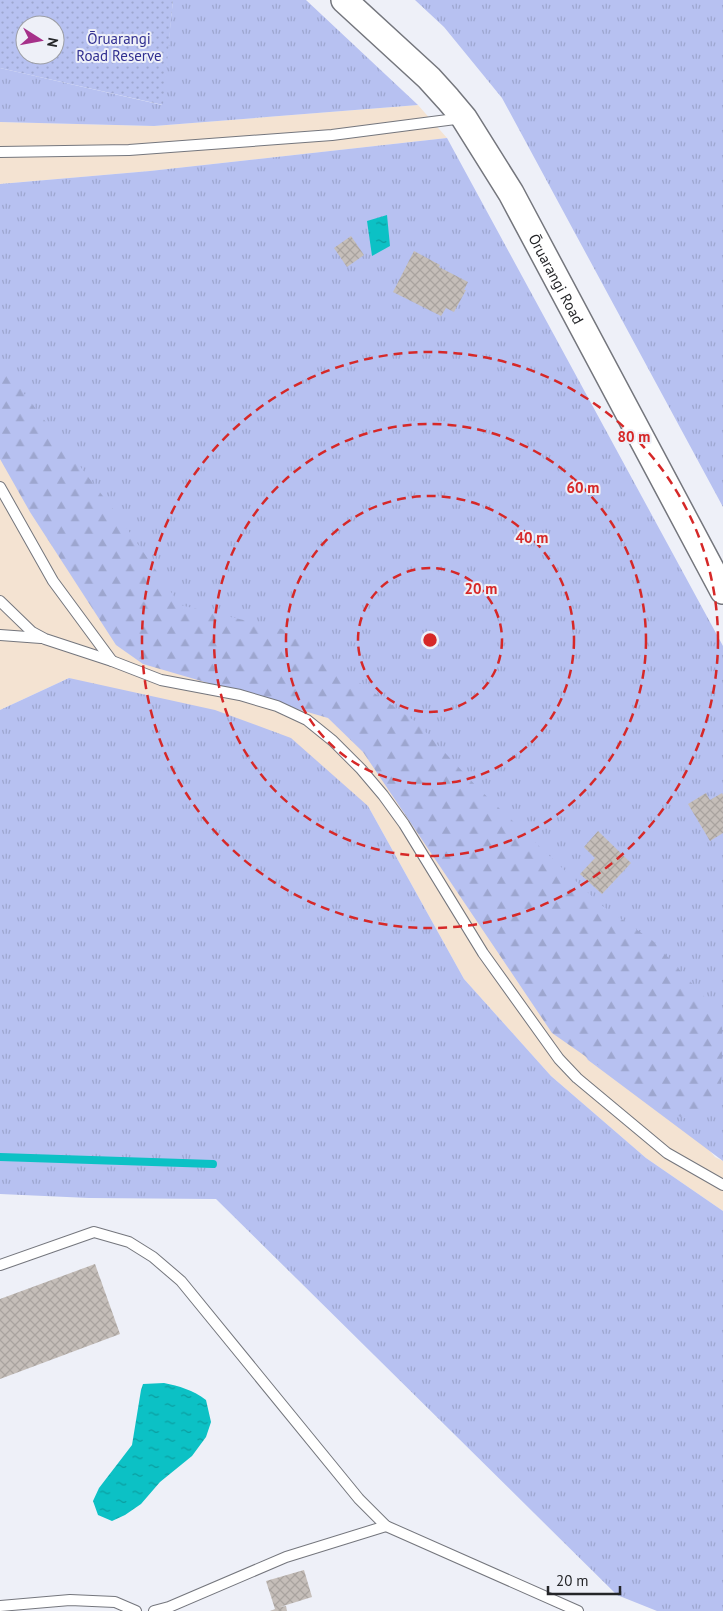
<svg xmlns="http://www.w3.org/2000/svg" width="723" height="1611" viewBox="0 0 723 1611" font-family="'PT Sans',sans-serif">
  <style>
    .commercial { fill: #f4e3d2 }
    .grass { fill: url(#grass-tufts) }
    .forest { fill: url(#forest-firs) }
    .park { fill: url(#park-dots); fill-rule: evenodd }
    .water { fill: url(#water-ripples) }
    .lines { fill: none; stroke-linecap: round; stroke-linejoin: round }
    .stream { stroke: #0cc1c5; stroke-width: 8 }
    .building { fill: url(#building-cross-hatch) }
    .service-casing { stroke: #74767d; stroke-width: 12 }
    .tertiary-casing { stroke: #74767d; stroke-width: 28 }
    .service { stroke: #fff; stroke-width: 10 }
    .tertiary { stroke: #fff; stroke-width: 25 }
    .ring { fill: none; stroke: #d62828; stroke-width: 2.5; stroke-dasharray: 9 6 }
    .labels { text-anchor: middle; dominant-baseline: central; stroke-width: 4; stroke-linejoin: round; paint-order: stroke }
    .park-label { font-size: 15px; fill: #313091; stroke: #eef0f8 }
    .street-label { font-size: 15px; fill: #242528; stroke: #eef0f8 }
    .centre { fill: #d62828; stroke: #eef0f8; stroke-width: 2.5 }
    .ring-label { font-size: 15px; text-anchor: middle; font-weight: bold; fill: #d62828; stroke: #eef0f8; stroke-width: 4; stroke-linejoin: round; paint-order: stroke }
  </style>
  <defs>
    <pattern id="grass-tufts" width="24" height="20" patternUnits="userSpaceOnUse" patternTransform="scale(1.25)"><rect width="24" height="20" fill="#b7c1f1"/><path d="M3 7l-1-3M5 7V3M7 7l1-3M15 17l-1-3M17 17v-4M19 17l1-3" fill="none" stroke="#9da6cf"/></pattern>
    <pattern id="forest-firs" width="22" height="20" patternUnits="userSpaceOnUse" patternTransform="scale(1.25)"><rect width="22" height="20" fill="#b7c1f1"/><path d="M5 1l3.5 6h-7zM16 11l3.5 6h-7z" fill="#9da6cf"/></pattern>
    <pattern id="park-dots" width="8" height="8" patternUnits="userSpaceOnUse" patternTransform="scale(1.25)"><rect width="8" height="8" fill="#b7c1f1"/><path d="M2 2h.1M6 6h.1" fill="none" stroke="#9da6cf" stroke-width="1.8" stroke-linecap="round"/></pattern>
    <pattern id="water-ripples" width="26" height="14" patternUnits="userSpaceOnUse" patternTransform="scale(1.25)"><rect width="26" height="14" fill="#0cc1c5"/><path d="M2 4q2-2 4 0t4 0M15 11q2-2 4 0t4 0" fill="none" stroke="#0c9da0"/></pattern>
    <pattern id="building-cross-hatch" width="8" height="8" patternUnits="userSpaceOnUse" patternTransform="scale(1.25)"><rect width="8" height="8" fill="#c5beb9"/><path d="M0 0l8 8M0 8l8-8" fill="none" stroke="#a9a39f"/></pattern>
  </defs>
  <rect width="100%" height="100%" fill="#eef0f8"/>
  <g class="commercial">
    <polygon points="418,105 447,138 150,171 0,184 0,122 154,126"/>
    <polygon points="0,424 351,714 715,1157 723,1161 723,1211 646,1158 551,1076 464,979 368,806 69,678 0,710"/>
  </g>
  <g class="grass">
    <polygon points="173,0 306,0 418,105 154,126 0,122 0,68 162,105"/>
    <polygon points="415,0 723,0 723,507 502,98 444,27"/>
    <polygon points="447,138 723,646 723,1161 588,1060 351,714 231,674 0,424 0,184 150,171"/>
    <polygon points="69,678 215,710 291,738 368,806 464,979 551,1076 646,1158 723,1211 723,1611 657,1611 617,1595 216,1199 89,1198 0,1194 0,710"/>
  </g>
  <polygon class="forest" points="0,356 22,391 119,517 180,605 282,629 416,722 480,790 601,905 653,941 722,1016 722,1069 720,1098 693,1121 664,1111 552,1033 363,752 328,718 143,664 116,645 30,512 0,459"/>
  <path class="park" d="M0 0H173L163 105 0 68ZM25 25H55V55H25Z"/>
  <g class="water">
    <polygon points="387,215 390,246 372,256 367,221"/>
    <path d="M164 1383C179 1386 193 1390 206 1400L211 1422 206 1437 192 1456 160 1482 141 1504 125 1515 112 1521 98 1515 93 1501 99 1488 132 1445 141 1390 143 1384Z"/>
  </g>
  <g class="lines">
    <polyline class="stream" points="0,1157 213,1164"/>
  </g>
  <g class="building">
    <polygon points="351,236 364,255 347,267 334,248"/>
    <polygon points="414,251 440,265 439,267 468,282 464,290 466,290 454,312 446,308 441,316 393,292"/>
    <polygon points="706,793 710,800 722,793 723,795 723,833 710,841 688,804"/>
    <polygon points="598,831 631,863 602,894 580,874 595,858 584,847"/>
    <polygon points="95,1264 120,1334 0,1379 0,1299"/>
    <polygon points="304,1570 312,1597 280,1607 286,1606 287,1611 270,1611 275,1609 266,1581"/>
  </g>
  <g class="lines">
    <defs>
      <g id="service">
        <polyline points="0,152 129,150 332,135 463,118"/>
        <polyline points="0,487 53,581 112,661"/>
        <polyline points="0,601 32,632 45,639 112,661 161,680 240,695 277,706 307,720 333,741 361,769 383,795 404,824 483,953 559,1059 577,1078 667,1153 723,1185"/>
        <polyline points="0,635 41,638"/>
        <polyline points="0,1265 94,1232 129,1242 153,1257 181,1281 359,1499 386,1526 578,1611"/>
        <polyline points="0,1606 70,1600 115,1602 136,1611"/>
        <polyline points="154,1611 169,1607 286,1557 386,1526"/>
      </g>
      <g id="tertiary">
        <path id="s1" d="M344 0 429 78 448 99 464 118 511 193 723 591"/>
      </g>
    </defs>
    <use href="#service" class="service-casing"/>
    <use href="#tertiary" class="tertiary-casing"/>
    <use href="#service" class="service"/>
    <use href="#tertiary" class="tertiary"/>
  </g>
  <g class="ring">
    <circle cx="430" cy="640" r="72"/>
    <circle cx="430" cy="640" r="144"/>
    <circle cx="430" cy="640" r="216"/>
    <circle cx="430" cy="640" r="288"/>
  </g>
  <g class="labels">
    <g class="park-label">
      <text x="119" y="38">Ōruarangi<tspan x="119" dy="17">Road Reserve</tspan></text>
    </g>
    <g class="street-label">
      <text stroke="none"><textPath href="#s1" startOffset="354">Ōruarangi Road</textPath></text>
    </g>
  </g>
  <circle cx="430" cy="640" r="8" class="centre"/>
  <g class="ring-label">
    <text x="634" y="442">80 m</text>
    <text x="583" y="493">60 m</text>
    <text x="532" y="543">40 m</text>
    <text x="481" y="594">20 m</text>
  </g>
  <g transform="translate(40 40) rotate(101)"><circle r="24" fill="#eef0f8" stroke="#9d9fa5"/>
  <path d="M0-4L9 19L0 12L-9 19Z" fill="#a6318a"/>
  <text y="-8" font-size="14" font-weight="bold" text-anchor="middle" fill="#242528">N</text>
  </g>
  <path d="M548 1586v8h72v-8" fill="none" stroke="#242528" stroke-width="2.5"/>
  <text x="556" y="1586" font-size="15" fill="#242528" stroke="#eef0f8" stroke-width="4" paint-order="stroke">20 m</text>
</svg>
